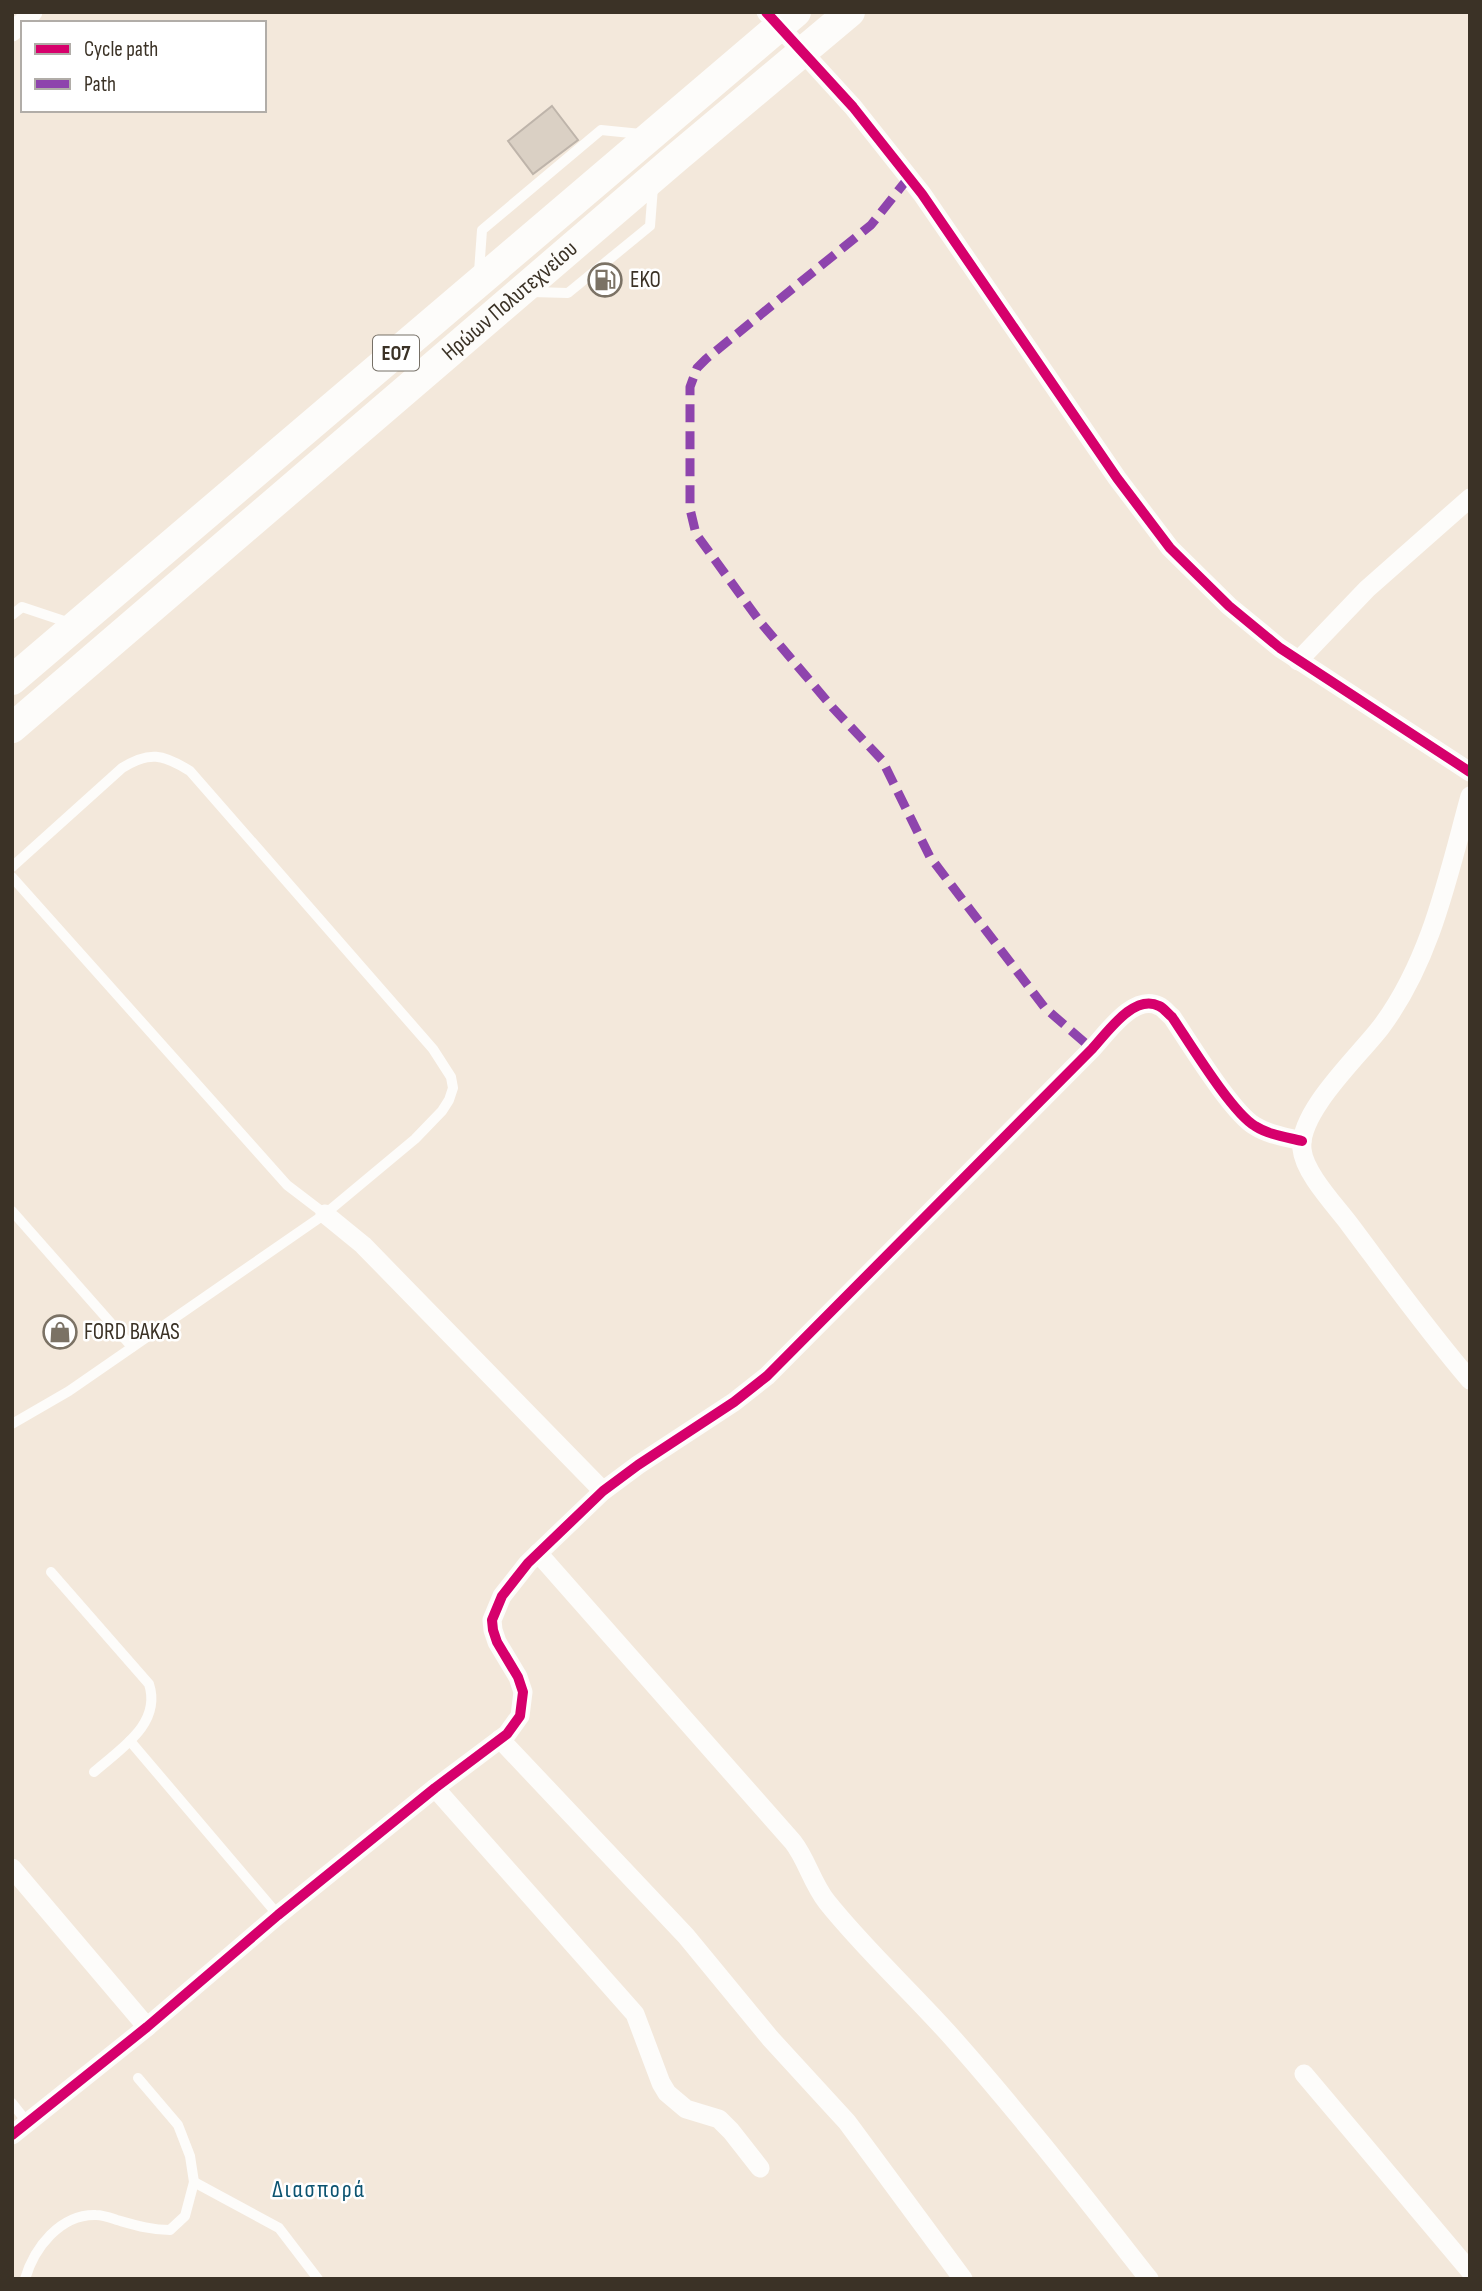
<svg xmlns="http://www.w3.org/2000/svg" width="1482" height="2291" viewBox="0 0 1482 2291" font-family="'Sofia Sans Condensed',sans-serif">
  <style>
    .building { fill: #dad0c4; stroke: #beb4aa; stroke-width: 2 }
    .lines { fill: none; stroke-linecap: round; stroke-linejoin: round }
    .lane { stroke: #fdfcfa; stroke-width: 10 }
    .street { stroke: #fdfcfa; stroke-width: 19 }
    .primary { stroke: #fdfcfa; stroke-width: 30 }
    .quiet { stroke: #8e44ad; stroke-width: 9; stroke-dasharray: 18 9; stroke-linecap: butt }
    .cycleway-casing { stroke: #fff; stroke-width: 15 }
    .cycleway { stroke: #d6006c; stroke-width: 10 }
    .labels { text-anchor: middle; dominant-baseline: central; stroke-width: 5; stroke-linejoin: round; paint-order: stroke }
    .shield { fill: #fff; stroke: #767067; stroke-width: 2 }
    .shield-label { font-size: 21px; font-weight: bold; fill: #3b3226 }
    .poi-label { font-size: 23px; fill: #3b3226; stroke: #fff; text-anchor: start }
    .street-label { font-size: 23px; fill: #3b3226; stroke: #fff }
    .neighbourhood-label { font-size: 24px; letter-spacing: 2px; fill: #0b5370; stroke: #fff }
  </style>
  <rect width="100%" height="100%" fill="#f3e8db"/>
  <polygon class="building" points="552,106 578,140 533,174 508,141"/>
  <g class="lines">
    <g class="lane">
      <polyline points="479,272 482,230 601,130 641,134"/>
      <polyline points="532,292 568,293 650,226 653,187"/>
      <polyline points="12,615 22,607 70,623"/>
      <path d="M12 867 122 768C149 751 163 754 190 771L433 1049 451 1077 453 1088 449 1100 442 1111 415 1139 325 1214 69 1391 12 1424"/>
      <polyline points="12,877 287,1185 325,1214"/>
      <polyline points="12,1211 132,1347"/>
      <path d="M51 1572 149 1684C162 1724 120 1749 94 1772"/>
      <polyline points="130,1741 278,1915"/>
      <polyline points="12,2103 27,2122"/>
      <polyline points="194,2182 279,2228 318,2279"/>
      <path d="M25 2279C34 2248 60 2214 96 2215 103 2215 111 2218 117 2220 135 2225 151 2230 170 2230L185 2216 194 2182 190 2156 178 2125 138 2078"/>
    </g>
    <g class="street">
      <polyline points="766,12 853,107 922,194 1117,478 1170,548 1229,606 1280,648 1470,772"/>
      <polyline points="12,32 33,12"/>
      <polyline points="1298,661 1367,589 1470,498"/>
      <path d="M1470 796C1448 876 1431 960 1381 1027 1359 1056 1298 1112 1302 1149 1304 1173 1336 1206 1350 1225 1389 1277 1427 1330 1470 1380"/>
      <polyline points="325,1214 363,1245 603,1491"/>
      <path d="M538 1553 793 1842C807 1860 812 1883 827 1902 867 1952 915 1995 957 2043 1024 2119 1086 2199 1149 2279"/>
      <polyline points="500,1739 686,1936 770,2038 847,2122 963,2279"/>
      <polyline points="435,1788 635,2014 661,2083 667,2093 686,2109 719,2119 731,2131 760,2168"/>
      <polyline points="12,1868 147,2027"/>
      <polyline points="1304,2074 1470,2271"/>
      <path d="M12 2135 147 2027 278 1915 435 1788 507 1734 520 1716 523 1692 518 1677 497 1642 493 1630 492 1620 502 1596 528 1563 603 1491 638 1465 734 1402 767 1376 1092 1049C1107 1033 1134 993 1159 1006 1164 1008 1168 1014 1172 1017 1189 1042 1232 1113 1255 1126 1269 1135 1286 1137 1302 1141"/>
    </g>
    <g class="primary">
      <polyline points="12,680 796,12"/>
      <path id="s1" d="M12 728 676 158 850 12"/>
    </g>
    <polyline class="quiet" points="909,177 871,225 706,359 697,368 690,387 690,509 696,534 761,623 833,708 882,760 930,857 1045,1008 1092,1049"/>
    <defs>
      <g id="cycleway">
        <polyline points="766,12 853,107 922,194 1117,478 1170,548 1229,606 1280,648 1470,772"/>
        <path d="M12 2135 147 2027 278 1915 435 1788 507 1734 520 1716 523 1692 518 1677 497 1642 493 1630 492 1620 502 1596 528 1563 603 1491 638 1465 734 1402 767 1376 1092 1049C1107 1033 1134 993 1159 1006 1164 1008 1168 1014 1172 1017 1189 1042 1232 1113 1255 1126 1269 1135 1286 1137 1302 1141"/>
      </g>
    </defs>
    <use href="#cycleway" class="cycleway-casing"/>
    <use href="#cycleway" class="cycleway"/>
  </g>
  <defs>
    <symbol id="fuel-ring" viewBox="-11 -11 22 22"><circle r="9.5" fill="#fff" stroke="#7b7265" stroke-width="1.5"/><path d="M-5.5-6h7V0h2V4h1.3V-2.5L3-4.5l.8-.8L6-3V5H2.5V1h-1V6h-7ZM-4.2-4.7v3.2H.2V-4.7Z" fill="#7b7265"/></symbol>
    <symbol id="shop-ring" viewBox="-11 -11 22 22"><circle r="9.5" fill="#fff" stroke="#7b7265" stroke-width="1.5"/><path d="M-5-2.5h2.3a2.7 3.5 0 0 1 5.4 0H5L5.5 6h-11ZM-1.5-2.5h3a1.5 2.3 0 0 0-3 0Z" fill="#7b7265"/></symbol>
  </defs>
  <g fill-rule="evenodd">
    <use href="#fuel-ring" x="586" y="261" width="38" height="38"/>
    <use href="#shop-ring" x="41" y="1313" width="38" height="38"/>
  </g>
  <g class="labels">
    <rect class="shield" x="373" y="335.5" width="46" height="35" rx="5"/>
    <g class="shield-label">
      <text x="396" y="353">ΕΟ7</text>
    </g>
    <g class="poi-label">
      <text x="630" y="280">EKO</text>
      <text x="84" y="1332">FORD BAKAS</text>
    </g>
    <g class="street-label">
      <text stroke="none"><textPath href="#s1" startOffset="656">Ηρώων Πολυτεχνείου</textPath></text>
    </g>
    <g class="neighbourhood-label">
      <text x="319" y="2189">Διασπορά</text>
    </g>
  </g>
  <rect width="1482" height="2291" fill="none" stroke="#3b3226" stroke-width="28"/>
  <rect x="21" y="21" width="245" height="91" fill="#ffffff" stroke="#b1ada8" stroke-width="2"/>
  <rect x="35" y="44" width="35" height="10" fill="#d6006c" stroke="#b1ada8" stroke-width="2"/>
  <text x="84" y="56" font-size="21" fill="#3b3226">Cycle path</text>
  <rect x="35" y="79" width="35" height="10" fill="#8e44ad" stroke="#b1ada8" stroke-width="2"/>
  <text x="84" y="91" font-size="21" fill="#3b3226">Path</text>
</svg>
